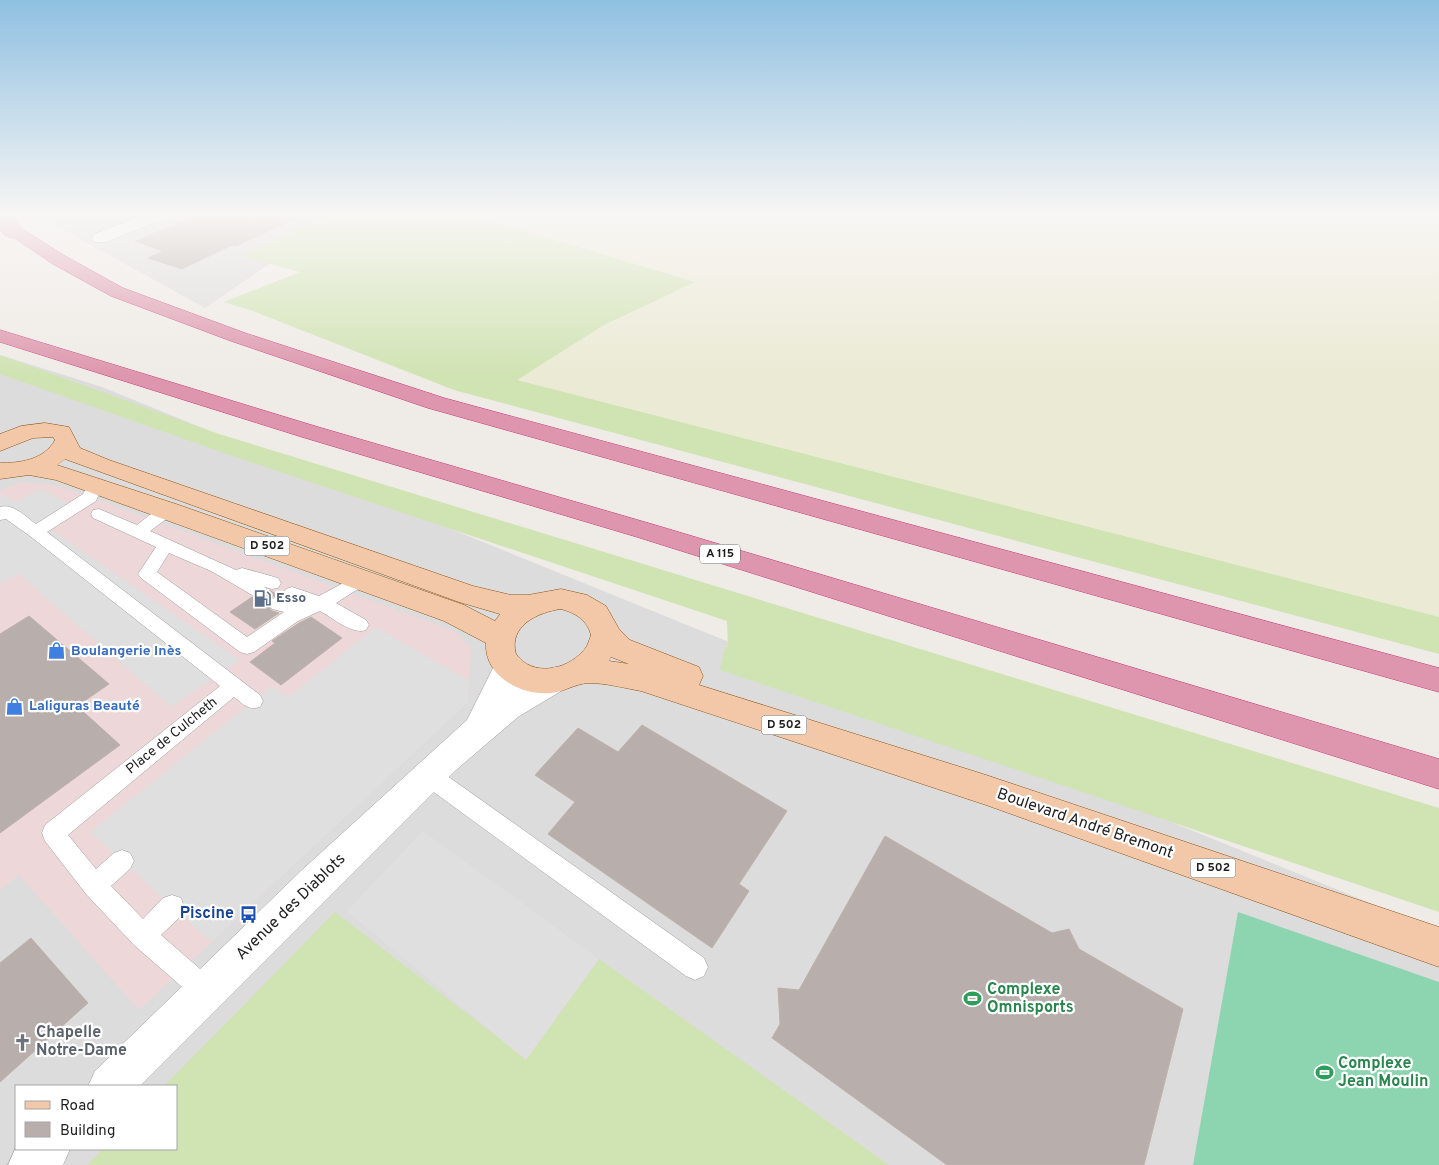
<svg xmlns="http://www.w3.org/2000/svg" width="1439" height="1165" viewBox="0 0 1439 1165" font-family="Overpass,sans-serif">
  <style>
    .residential { fill: #dddcdc; fill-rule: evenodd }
    .commercial { fill: #edd7d9 }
    .farmland { fill: #ebead4 }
    .grass { fill: #d0e3b2 }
    .pitch { fill: #8dd5b0 }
    .parking { fill: #dfdfdf }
    .building { fill: #b8afac; stroke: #bfb0aa }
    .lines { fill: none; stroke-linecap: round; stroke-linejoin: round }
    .service-casing { stroke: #9c9c9c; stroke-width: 1 }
    .minor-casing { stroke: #9c9c9c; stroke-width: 1 }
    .primary-casing { stroke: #895210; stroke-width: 1 }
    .motorway-casing { stroke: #c8387c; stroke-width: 1 }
    .service { fill: #fff; fill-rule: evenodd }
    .minor { fill: #fff; fill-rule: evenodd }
    .primary { fill: #f2c8a8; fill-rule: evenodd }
    .motorway { fill: #dd96ad; fill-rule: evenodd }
    .motorway-bridge-casing { stroke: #c8387c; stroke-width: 19; stroke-linecap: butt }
    .motorway-bridge { stroke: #dd96ad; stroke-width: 18 }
    .labels { text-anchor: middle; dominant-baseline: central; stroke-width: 4.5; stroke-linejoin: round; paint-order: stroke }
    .shield { fill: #fff; stroke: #626262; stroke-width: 1 }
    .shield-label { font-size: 12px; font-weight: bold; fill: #1f1f1f }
    .service-label { font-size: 14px; font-weight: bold; fill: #4e5e75; stroke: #fff; text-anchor: start }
    .shop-label { font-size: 14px; font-weight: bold; fill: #366cbe; stroke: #fff; text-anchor: start }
    .street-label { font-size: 14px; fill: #1f1f1f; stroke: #fff }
    .near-street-label { font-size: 16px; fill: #1f1f1f; stroke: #fff }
    .near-transit-label { font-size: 16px; font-weight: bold; fill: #164399; stroke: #fff; text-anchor: end }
    .near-leisure-label { font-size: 16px; font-weight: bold; fill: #27864d; stroke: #fff; text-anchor: start }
    .near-worship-label { font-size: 16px; font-weight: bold; fill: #5b616d; stroke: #fff; text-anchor: start }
  </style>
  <rect width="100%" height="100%" fill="#efebe6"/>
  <g class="residential">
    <polygon points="35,214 343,214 205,308"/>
    <path d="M0 355 102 387 1439 931V1165H0ZM16 1086H176V1149H16Z"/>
  </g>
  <polygon class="commercial" points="21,482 60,486 90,497 454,631 471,648 468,702 139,1010 19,875 0,890 0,491"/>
  <polygon class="farmland" points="467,214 1439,214 1439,617 516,380 604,325 694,282"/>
  <g class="grass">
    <polygon points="329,214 467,214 695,282 604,325 517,380 1439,617 1439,654 454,390 253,311 224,302 300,272 242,256"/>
    <polygon points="0,355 219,434 1439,808 1439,912 720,670 725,647 728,647 727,621 244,460 0,374"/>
    <polygon points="335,912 526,1059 599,959 889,1165 87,1165 103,1149 176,1149 176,1086 164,1086"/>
  </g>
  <polygon class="pitch" points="1238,912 1439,982 1439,1165 1193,1165"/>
  <g class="parking">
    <polygon points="41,489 74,507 42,523 240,660 171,707 19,574 0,584 0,494 16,502"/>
    <polygon points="376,627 469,681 468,702 211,942 90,832 272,686 288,697"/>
    <polygon points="423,831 599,959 526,1060 347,911"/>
  </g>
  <g class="building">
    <polygon points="201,214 306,214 236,246 232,245 182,269 148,258 163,251 135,241"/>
    <polygon points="269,590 278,595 270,598 267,605 272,611 279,613 255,629 230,612 252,597 258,601 266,599 270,593"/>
    <polygon points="29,616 109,684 77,706 120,745 0,833 0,634"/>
    <polygon points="311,617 342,638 281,685 250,662 275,643 272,641 299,623"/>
    <polygon points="642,725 787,811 739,884 749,891 712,948 548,834 575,802 535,775 578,728 618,752"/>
    <polygon points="885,836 1052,933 1069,929 1079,949 1183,1009 1144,1165 947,1165 772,1038 780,1024 778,988 799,990"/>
    <polygon points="31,938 88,1003 0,1082 0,963"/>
  </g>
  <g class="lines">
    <defs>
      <g id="service">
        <path d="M95 480 100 481 103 485 96 501 47 532 260 695 263 701 260 707C249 711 243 704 234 697L68 835 96 869 114 853 122 850 130 853 134 861 130 869 111 886 143 919 163 898 172 895 181 898 184 907 181 916 161 935 215 982 219 991 215 1000 206 1004 197 1000 134 945 86 894 45 841 42 833 45 825 220 686 30 536 6 519 0 520V507C13 503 26 517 36 524L83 494 90 481Z"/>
        <path d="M167 505 173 506 175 510 173 514 150 531 236 570 242 568 278 578 281 583 278 588 272 589 265 587 268 592 265 597 259 599 211 571 169 553 157 572 247 637 284 612 272 609 269 604 272 599 278 597 289 600 286 599 283 594 286 589 292 587 319 596 360 574 366 576 369 580 366 584 336 603 366 620 369 625 366 630C352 635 333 618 320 611L298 621 254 652 247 654 240 652 141 578 138 574 156 547 93 518 91 514 93 510 99 509 137 525 161 506Z"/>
        <polygon points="428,765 436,768 704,958 708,967 704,976 695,980 686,976 420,782 417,775 420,768"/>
      </g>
      <g id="minor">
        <polygon points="147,214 170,214 168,217 106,242 94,242 92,238 94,234"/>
        <polygon points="509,655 520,658 524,667 516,685 555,667 566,670 570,679 566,688 518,717 456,770 140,1086 88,1086 95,1071 302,870 467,720 498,658"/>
        <polygon points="16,1147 16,1149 70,1149 63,1165 8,1165"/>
      </g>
      <path id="primary" d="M45 423 69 427 80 448 109 460 473 586 511 595H528L561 589 587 595 606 606 619 629 630 640 699 667 703 676 699 685 986 775 1439 927V967L986 805 641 691C624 688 606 683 588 683 575 684 563 692 551 693 521 696 484 676 486 643L444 621 56 480 29 475 0 479V463C20 463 44 460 55 440L53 437 33 438 0 451V434L21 426ZM65 459 459 602 500 614 495 621 464 605 176 504 57 465ZM561 609C576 613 587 620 591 635 589 641 587 648 582 652 566 670 532 677 516 654 508 626 538 612 561 609ZM611 657 629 664 609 661Z"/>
      <g id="motorway">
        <polygon points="13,225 19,227 65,256 123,288 245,333 444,398 1439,668 1439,692 428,408 231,341 111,296 53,264 7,233 5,230 7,227"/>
        <polygon points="0,330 318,427 655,525 1439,759 1439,789 637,537 302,437 0,342"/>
      </g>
    </defs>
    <use href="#service" class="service-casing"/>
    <use href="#minor" class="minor-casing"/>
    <use href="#primary" class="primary-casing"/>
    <use href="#motorway" class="motorway-casing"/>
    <use href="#service" class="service"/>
    <use href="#minor" class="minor"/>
    <use href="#primary" class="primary"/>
    <use href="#motorway" class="motorway"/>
    <defs>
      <polyline id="motorway-bridge" points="0,217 13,230"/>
    </defs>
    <use href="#motorway-bridge" class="motorway-bridge-casing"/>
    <use href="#motorway-bridge" class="motorway-bridge"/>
  </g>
  <linearGradient id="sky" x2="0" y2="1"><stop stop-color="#8fc0e1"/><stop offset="0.57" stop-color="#f8f6f4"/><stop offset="1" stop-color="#f8f6f4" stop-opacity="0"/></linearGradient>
  <rect width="1439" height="377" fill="url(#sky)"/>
  <defs>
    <symbol id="fuel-bare" viewBox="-9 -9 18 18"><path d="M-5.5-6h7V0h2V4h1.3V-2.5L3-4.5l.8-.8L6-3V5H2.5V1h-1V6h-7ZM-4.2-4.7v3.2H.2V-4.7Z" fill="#5c6f8a" stroke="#fff" stroke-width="2.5" paint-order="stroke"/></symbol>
    <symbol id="shop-bare" viewBox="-9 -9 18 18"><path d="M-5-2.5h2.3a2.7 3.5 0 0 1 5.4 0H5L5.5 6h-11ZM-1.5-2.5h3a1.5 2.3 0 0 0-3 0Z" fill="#3f7fe0" stroke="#fff" stroke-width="2.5" paint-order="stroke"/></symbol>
    <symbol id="bus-bare" viewBox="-9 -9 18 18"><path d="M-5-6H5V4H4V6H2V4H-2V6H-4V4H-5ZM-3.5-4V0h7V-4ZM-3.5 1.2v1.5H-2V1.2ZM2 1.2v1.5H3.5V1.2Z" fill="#1a4fb4" stroke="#fff" stroke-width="2.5" paint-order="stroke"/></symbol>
    <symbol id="stadium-bare" viewBox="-9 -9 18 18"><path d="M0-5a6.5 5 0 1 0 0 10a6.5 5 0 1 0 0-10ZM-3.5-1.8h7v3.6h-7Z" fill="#2e9e5b" stroke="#fff" stroke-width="2.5" paint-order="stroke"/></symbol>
    <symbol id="church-bare" viewBox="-9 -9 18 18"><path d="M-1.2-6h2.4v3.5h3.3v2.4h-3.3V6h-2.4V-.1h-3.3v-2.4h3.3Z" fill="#6b7280" stroke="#fff" stroke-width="2.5" paint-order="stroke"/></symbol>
  </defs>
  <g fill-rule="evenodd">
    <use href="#fuel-bare" x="250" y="586" width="25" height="25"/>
    <use href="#shop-bare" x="44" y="638" width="25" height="25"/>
    <use href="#shop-bare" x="2" y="694" width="25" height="25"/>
    <use href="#bus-bare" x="236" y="902" width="25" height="25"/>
    <use href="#stadium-bare" x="960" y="986" width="25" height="25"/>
    <use href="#church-bare" x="10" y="1030" width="25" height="25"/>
    <use href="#stadium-bare" x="1312" y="1060" width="25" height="25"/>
  </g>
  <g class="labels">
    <g class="shield">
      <rect x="244.5" y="536.5" width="45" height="19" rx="4"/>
      <rect x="700" y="544.5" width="40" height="19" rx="4"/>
      <rect x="761.5" y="715.5" width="45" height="19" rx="4"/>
      <rect x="1190.5" y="858.5" width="45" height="19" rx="4"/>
    </g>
    <g class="shield-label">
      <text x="267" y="546">D 502</text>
      <text x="720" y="554">A 115</text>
      <text x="784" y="725">D 502</text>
      <text x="1213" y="868">D 502</text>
    </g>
    <g class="service-label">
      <text x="276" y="598">Esso</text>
    </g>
    <g class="shop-label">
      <text x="71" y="651">Boulangerie Inès</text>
      <text x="29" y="706">Laliguras Beauté</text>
    </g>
    <g class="street-label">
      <text transform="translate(172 736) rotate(-39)">Place de Culcheth</text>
    </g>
    <g class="near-street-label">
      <text transform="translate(1085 824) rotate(19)">Boulevard André Bremont</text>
      <text transform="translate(291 907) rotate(-44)">Avenue des Diablots</text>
    </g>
    <g class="near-transit-label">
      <text x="234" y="914">Piscine</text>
    </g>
    <g class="near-leisure-label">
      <text x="987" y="990">Complexe<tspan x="987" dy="18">Omnisports</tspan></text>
      <text x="1338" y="1064">Complexe<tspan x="1338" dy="18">Jean Moulin</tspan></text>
    </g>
    <g class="near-worship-label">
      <text x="36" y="1033">Chapelle<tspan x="36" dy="18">Notre-Dame</tspan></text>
    </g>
  </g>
  <rect x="15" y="1085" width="162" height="65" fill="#ffffff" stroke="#a5a5a5"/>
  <rect x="25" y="1101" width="25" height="8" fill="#f2c8a8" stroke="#a5a5a5"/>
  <text x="60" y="1110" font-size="15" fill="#1f1f1f">Road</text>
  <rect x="25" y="1122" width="25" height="15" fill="#b8afac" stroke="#a5a5a5"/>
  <text x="60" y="1135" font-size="15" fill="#1f1f1f">Building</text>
</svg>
